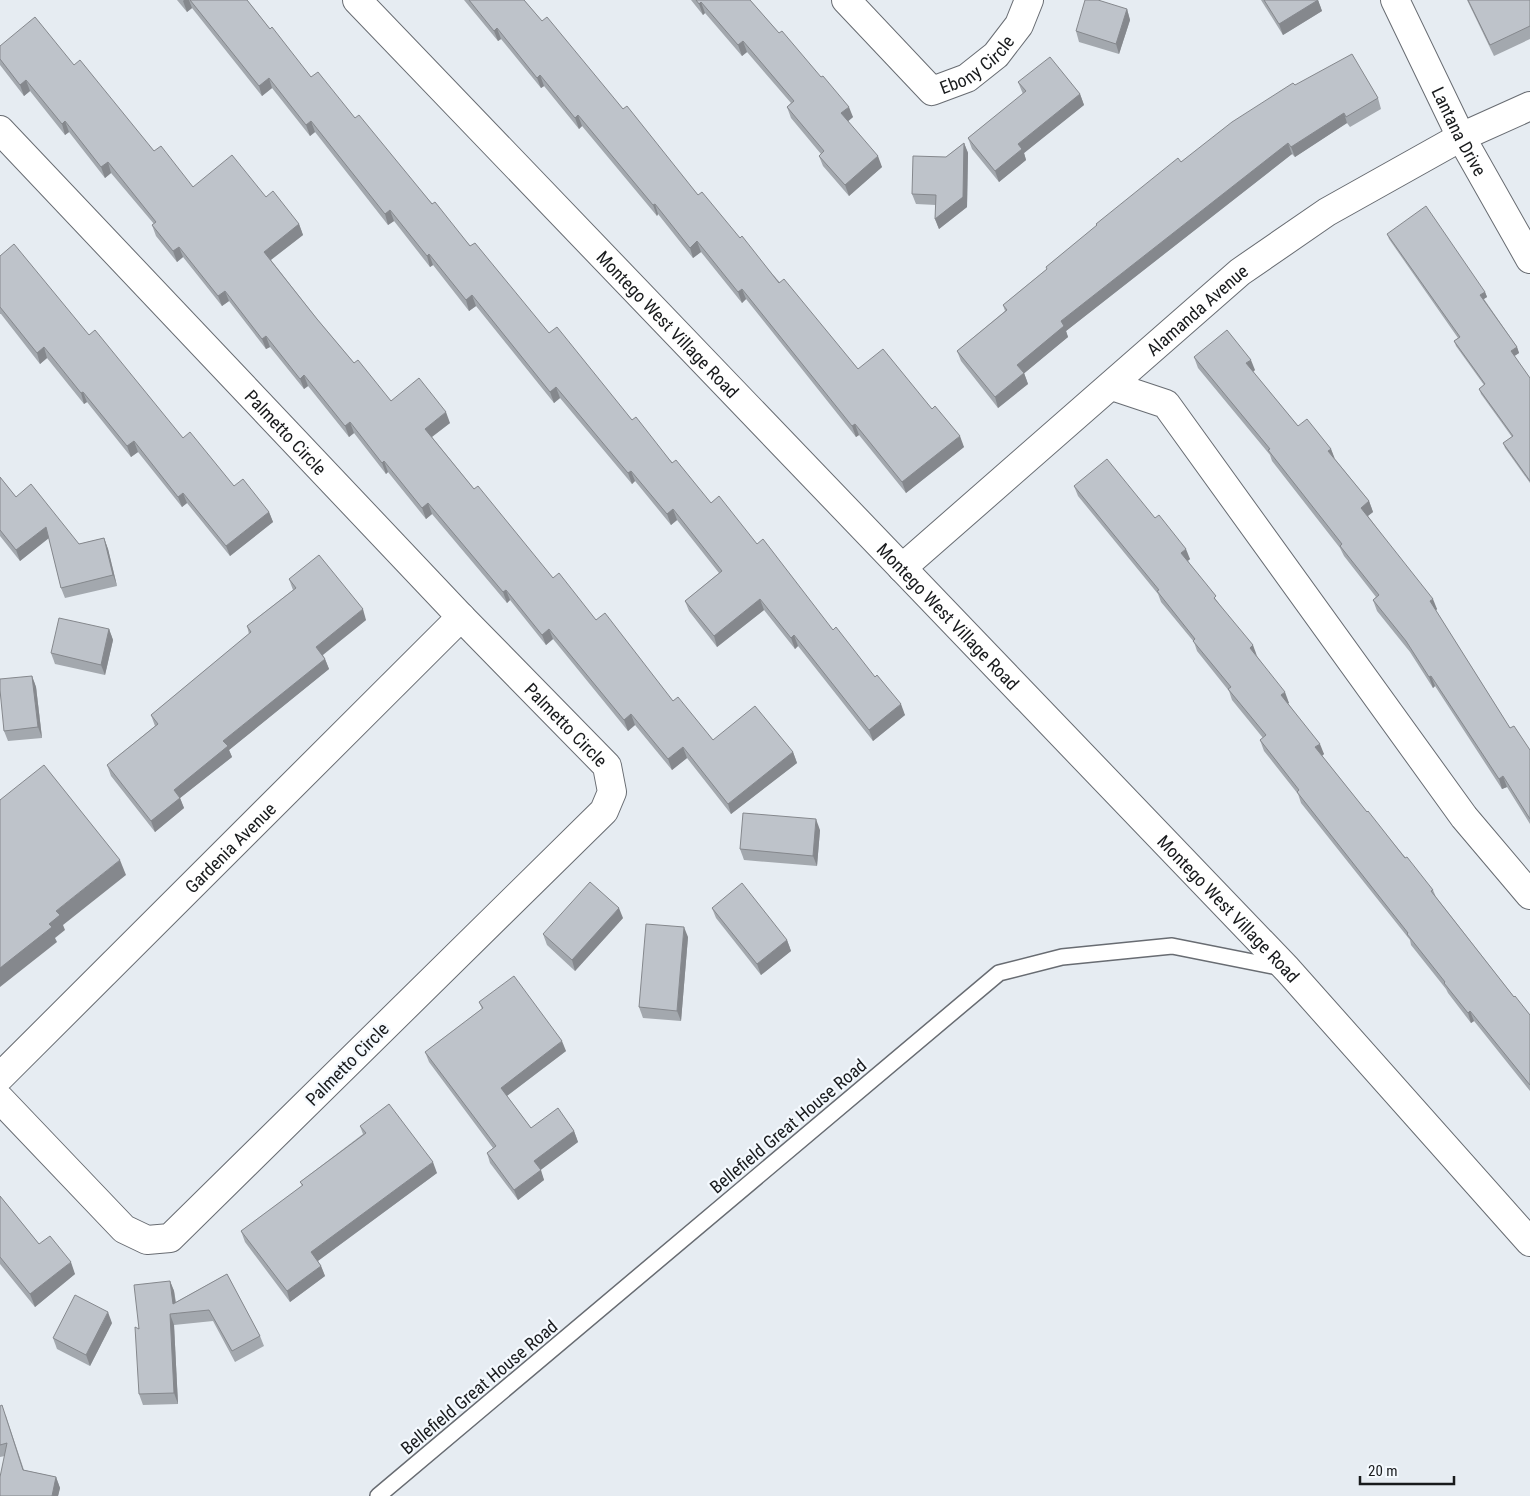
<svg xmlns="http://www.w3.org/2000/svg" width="1530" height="1496" viewBox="0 0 1530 1496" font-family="'Roboto Condensed',sans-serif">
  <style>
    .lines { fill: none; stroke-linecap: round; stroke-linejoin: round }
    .service-casing { stroke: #686c72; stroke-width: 18 }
    .minor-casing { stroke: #686c72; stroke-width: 30 }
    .service { stroke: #fff; stroke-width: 15 }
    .minor { stroke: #fff; stroke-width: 28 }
    .wall { fill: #a3a8ae }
    .shaded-wall { fill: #85888d }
    .building { fill: #bec3ca; stroke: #85888d }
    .labels { text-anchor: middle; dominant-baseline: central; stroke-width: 4.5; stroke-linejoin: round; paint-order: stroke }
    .street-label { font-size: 18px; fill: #181a1c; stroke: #f4f9fe }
  </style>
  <rect width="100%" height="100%" fill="#e6ecf2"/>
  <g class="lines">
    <defs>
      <polyline id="service" points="378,1496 999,973 1062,957 1172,946 1283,968"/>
      <g id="minor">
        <path id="s1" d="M357 0 1287 969 1530 1242"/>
        <path id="s2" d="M846 0 932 91 967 78 996 55 1019 25 1029 0"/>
        <path id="s3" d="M1395 0 1461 137 1530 259"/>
        <path id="s4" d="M0 130 461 617 607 766 612 792 604 811 170 1238 147 1240 124 1229 0 1099"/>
        <polyline points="1112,386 1166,404 1464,817 1530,895"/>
        <path id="s5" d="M902 568 1240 272 1327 212 1461 137 1530 106"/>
        <path id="s6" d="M0 1077 461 617"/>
      </g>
    </defs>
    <use href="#service" class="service-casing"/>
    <use href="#minor" class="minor-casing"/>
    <use href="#service" class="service"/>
    <use href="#minor" class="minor"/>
  </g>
  <g class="wall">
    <polygon points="177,0 247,0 270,29 311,77 355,118 549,333 711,503 757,544 833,630 905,715 873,741 798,646 795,649 764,610 717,647 689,611 685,601 719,573 677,520 671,525 635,481 632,484 560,398 554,403 476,306 469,311 433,265 430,267 394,221 388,225 315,132 310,136 272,88 262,96 192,8 187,12"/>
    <polygon points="464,0 524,0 542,21 623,109 698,195 740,238 858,369 932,409 964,447 906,493 859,435 856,437 746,299 742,303 701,252 693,258 658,214 657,216 582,126 579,129 544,86 541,88 501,39 498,41"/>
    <polygon points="691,0 750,0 853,117 848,121 882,167 849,196 823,166 819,156 821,154 791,118 787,107 791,103 747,52 742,56 705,13 703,15"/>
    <polygon points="1261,0 1318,0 1322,11 1283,35"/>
    <polygon points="1467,0 1530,0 1530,39 1494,56"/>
    <polygon points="1127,9 1130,20 1119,54 1079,42 1076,31"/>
    <polygon points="0,46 74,65 154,151 193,187 266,197 299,224 303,235 271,260 317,319 354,363 391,401 450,423 432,437 474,489 553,578 596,620 673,701 713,740 793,752 797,763 731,814 687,758 672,770 635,725 628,731 553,639 546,645 510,600 507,603 432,514 426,519 388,472 386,474 354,433 349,437 308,386 304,389 270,347 266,349 229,301 222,306 183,257 177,262 156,236 152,225 154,224 111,173 105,178 69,132 65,135 30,91 24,96 0,65"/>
    <polygon points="1018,82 1080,94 1084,105 1024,153 1026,160 999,182 972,149 968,138 1023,94"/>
    <polygon points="1295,85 1378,98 1381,109 1350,127 1347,123 1295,157 1292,154 1066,331 1068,337 1024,373 1028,384 998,408 961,361 957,351 1005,311 1003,305 1047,269 1046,267 1097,226 1096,224 1181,162"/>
    <polygon points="964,143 968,153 967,207 939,229 935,219 936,205 916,204 912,194 946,157"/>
    <polygon points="1387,234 1485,292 1487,297 1484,299 1517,347 1519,353 1514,356 1530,378 1530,483 1505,448 1503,443 1512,437 1481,394 1479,389 1484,385 1456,346 1454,341 1458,338 1389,239"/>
    <polygon points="0,256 89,335 183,438 234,486 269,512 273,522 230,556 187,503 182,507 138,452 131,457 87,402 84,404 47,358 40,364 1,314 0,314"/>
    <polygon points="1194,357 1255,370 1253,372 1298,426 1331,449 1334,458 1369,501 1373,512 1368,516 1437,609 1436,611 1510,728 1530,750 1530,824 1507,787 1502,789 1435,686 1433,688 1410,652 1377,611 1373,600 1376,597 1344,556 1340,548 1272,461 1270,455 1198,368"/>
    <polygon points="0,477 16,497 79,544 104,538 108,549 117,586 65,598 61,588 49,538 20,561 0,536"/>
    <polygon points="1074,486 1155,518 1190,559 1188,561 1257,656 1289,703 1288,703 1324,754 1322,756 1367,812 1433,890 1436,897 1514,997 1530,1015 1530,1091 1474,1021 1471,1023 1448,993 1446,989 1411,945 1410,940 1301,803 1298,794 1264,751 1260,740 1263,738 1232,700 1229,691 1197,651 1194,642 1161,602 1158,594 1078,496"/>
    <polygon points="289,579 366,620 323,655 325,659 329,669 229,750 232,757 180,798 184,808 155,832 111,776 107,765 155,726 151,715 249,634 247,626 293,590"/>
    <polygon points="109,629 113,640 105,675 55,664 51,653"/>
    <polygon points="32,676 36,687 42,738 8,741 4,731"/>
    <polygon points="820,830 817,866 744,860 740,849"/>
    <polygon points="712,908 787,940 791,951 761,975 716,918"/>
    <polygon points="623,918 575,971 547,945 543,934"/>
    <polygon points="688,937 681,1021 643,1018 639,1007"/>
    <polygon points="479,1002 566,1051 507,1096 531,1128 574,1131 578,1142 540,1170 544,1180 518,1200 490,1163 487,1153 493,1148 429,1062 425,1052 482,1009"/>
    <polygon points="360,1126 437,1173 318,1261 321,1266 325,1276 290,1302 245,1242 241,1231 302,1186 300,1182 363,1134"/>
    <polygon points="0,1196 39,1244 75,1274 35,1307 0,1264"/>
    <polygon points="227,1274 260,1336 264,1346 235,1362 213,1321 174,1325 178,1404 143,1405 139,1394 139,1329 170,1281 174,1291 176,1302"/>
    <polygon points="112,1323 90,1366 57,1349 53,1338"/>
    <polygon points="0,1406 6,1416 24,1470 56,1477 60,1488 58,1496 0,1496 5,1456 0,1457"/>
  </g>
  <g class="shaded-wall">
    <polygon points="184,0 189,0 192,8 187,12 183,1"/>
    <polygon points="1318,0 1322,11 1283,35 1279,24"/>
    <polygon points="701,2 705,13 703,15 699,4"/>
    <polygon points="1127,9 1130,20 1119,54 1116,44"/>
    <polygon points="497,28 501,39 498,41 494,31"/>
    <polygon points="743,41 747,52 742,56 738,45"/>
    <polygon points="540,75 544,86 541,88 537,78"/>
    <polygon points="269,78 272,88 262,96 259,86"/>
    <polygon points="26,80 30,91 24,96 20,85"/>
    <polygon points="1080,94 1084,105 1024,153 1026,160 999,182 995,171 1018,144"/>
    <polygon points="849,107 853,117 845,124 841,113"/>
    <polygon points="1344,113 1347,123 1295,157 1291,147"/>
    <polygon points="578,115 582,126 579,129 575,118"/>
    <polygon points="65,121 69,132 65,135 62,124"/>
    <polygon points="311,121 315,132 310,136 306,125"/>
    <polygon points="964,143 968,153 967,207 939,229 935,219"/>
    <polygon points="1288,143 1292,154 1066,331 1068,337 1021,376 1017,365 1061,321"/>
    <polygon points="878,156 882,167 849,196 845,185"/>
    <polygon points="108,162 111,173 105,178 101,167"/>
    <polygon points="655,204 658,214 657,216 653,205"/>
    <polygon points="390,210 394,221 388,225 385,214"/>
    <polygon points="299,224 303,235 268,262 264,252"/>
    <polygon points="697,241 701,252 693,258 690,248"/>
    <polygon points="179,247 183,257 177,262 173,251"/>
    <polygon points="429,254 433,265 430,267 427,256"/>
    <polygon points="742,289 746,299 742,303 738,292"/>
    <polygon points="225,291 229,301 222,306 218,296"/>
    <polygon points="1485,292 1487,297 1482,300 1480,295"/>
    <polygon points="472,295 476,306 469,311 466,300"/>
    <polygon points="266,336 270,347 266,349 262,339"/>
    <polygon points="44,347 47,358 40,364 37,353"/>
    <polygon points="1517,347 1519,353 1513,357 1511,351"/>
    <polygon points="1251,360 1255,370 1250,374 1246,363"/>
    <polygon points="1024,373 1028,384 998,408 995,397"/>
    <polygon points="304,375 308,386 304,389 300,379"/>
    <polygon points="556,387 560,398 554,403 550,392"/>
    <polygon points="83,392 87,402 84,404 81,393"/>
    <polygon points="446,412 450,423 429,439 425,429"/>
    <polygon points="350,422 354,433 349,437 345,426"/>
    <polygon points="855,424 859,435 856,437 852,426"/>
    <polygon points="960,436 964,447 906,493 902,482"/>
    <polygon points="134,441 138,452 131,457 127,446"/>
    <polygon points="1331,449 1335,459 1328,451"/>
    <polygon points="384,461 388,472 386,474 382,463"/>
    <polygon points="631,471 635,481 632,484 628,473"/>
    <polygon points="183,493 187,503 182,507 178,497"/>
    <polygon points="1369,501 1373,512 1365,518 1361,508"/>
    <polygon points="428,503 432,514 426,519 422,508"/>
    <polygon points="673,509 677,520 671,525 667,514"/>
    <polygon points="269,512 273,522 230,556 226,546"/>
    <polygon points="46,527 50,537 20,561 16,550"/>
    <polygon points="104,538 108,549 117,586 113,575"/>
    <polygon points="1186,549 1190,559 1185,563 1181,553"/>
    <polygon points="506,590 510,600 507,603 503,592"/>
    <polygon points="760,599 764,610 717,647 714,636"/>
    <polygon points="1433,599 1437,609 1434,612 1430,601"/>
    <polygon points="363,609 366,620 320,657 316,647"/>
    <polygon points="109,629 113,640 105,675 101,665"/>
    <polygon points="549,629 553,639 546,645 542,635"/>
    <polygon points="794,635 798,646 795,649 791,638"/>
    <polygon points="1253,645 1257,656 1250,648"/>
    <polygon points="325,659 329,669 229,750 232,757 180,798 184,808 155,832 151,821 174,790 223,741"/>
    <polygon points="32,676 36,687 42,738 38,727"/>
    <polygon points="1431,676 1435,686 1433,688 1429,677"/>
    <polygon points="1285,692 1289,703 1285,705 1281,695"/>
    <polygon points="901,704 905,715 873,741 869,730"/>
    <polygon points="631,714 635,725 628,731 624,720"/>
    <polygon points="1320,744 1324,754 1319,758 1315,747"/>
    <polygon points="683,747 687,758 672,770 668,759"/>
    <polygon points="793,752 797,763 731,814 728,804"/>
    <polygon points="1503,776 1507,787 1502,789 1499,779"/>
    <polygon points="816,819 820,830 817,866 813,856"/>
    <polygon points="120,860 126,875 63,925 65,930 55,938 57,942 0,987 0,968 49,924 56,911"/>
    <polygon points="619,908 623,918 575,971 572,960"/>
    <polygon points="684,927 688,937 681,1021 677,1011"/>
    <polygon points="787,940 791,951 761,975 757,964"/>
    <polygon points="1470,1011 1474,1021 1471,1023 1468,1013"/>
    <polygon points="562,1041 566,1051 504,1098 501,1088"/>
    <polygon points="574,1131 578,1142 538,1172 534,1161"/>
    <polygon points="433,1162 437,1173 315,1263 311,1252"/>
    <polygon points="541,1170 544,1180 518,1200 514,1190"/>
    <polygon points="71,1262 75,1274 35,1307 30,1294"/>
    <polygon points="321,1266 325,1276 290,1302 287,1291"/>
    <polygon points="170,1281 174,1291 177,1315 173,1304"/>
    <polygon points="108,1312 112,1323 90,1366 86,1355"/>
    <polygon points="170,1314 174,1325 178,1404 174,1393"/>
    <polygon points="56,1477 60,1488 58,1496 52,1496"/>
  </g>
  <g class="building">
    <polygon points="190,0 247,0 270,29 272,27 311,77 318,72 355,118 359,115 432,204 435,202 470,246 475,243 549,333 557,327 632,420 636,417 672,463 676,460 711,503 719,496 757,544 763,539 833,630 836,627 875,677 877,675 901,704 869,730 794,635 791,638 760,599 714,636 685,601 722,571 673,509 667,514 631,471 628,473 556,387 550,392 472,295 466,300 429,254 427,256 390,210 385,214 311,121 306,125 269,78 259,86"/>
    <polygon points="469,0 524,0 542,21 547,17 623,109 627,106 698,195 702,192 740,238 742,236 779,283 784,279 858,369 883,349 932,409 935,406 960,436 902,482 855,424 852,426 742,289 738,292 697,241 690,248 655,204 653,205 578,115 575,118 540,75 537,78 497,28 494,31"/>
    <polygon points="696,0 750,0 779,33 782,31 821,77 823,76 849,107 841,113 878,156 845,185 819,156 824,151 787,107 794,101 743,41 738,45 701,2 699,4"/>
    <polygon points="1085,0 1098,0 1127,9 1116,44 1076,31"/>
    <polygon points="1264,0 1318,0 1279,24"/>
    <polygon points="1468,0 1530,0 1530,26 1490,45"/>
    <polygon points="35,17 74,65 80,60 154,151 161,146 193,187 232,155 266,197 273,191 299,224 264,252 317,319 354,363 358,360 391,401 419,378 446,412 425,429 474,489 478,486 553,578 559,573 596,620 605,613 673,701 678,697 713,740 755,706 793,752 728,804 683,747 668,759 631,714 624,720 549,629 542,635 506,590 503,592 428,503 422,508 384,461 382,463 350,422 345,426 304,375 300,379 266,336 262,339 225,291 218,296 179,247 173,251 152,225 156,222 108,162 101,167 65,121 62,124 26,80 20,85 0,59 0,46"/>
    <polygon points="1352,54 1378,98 1346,117 1344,113 1291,147 1288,143 1061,321 1064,326 1017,365 1024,373 995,397 957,351 1007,310 1003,305 1047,269 1046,267 1097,225 1096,224 1178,158 1181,162 1232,122 1293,83 1295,85"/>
    <polygon points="1050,57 1080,94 1018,144 1022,149 995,171 968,138 1026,91 1018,82"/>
    <polygon points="964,143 963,197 935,219 936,195 912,194 913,156 946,157"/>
    <polygon points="1426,206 1485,292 1480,295 1517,347 1511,351 1530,378 1530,481 1503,443 1513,436 1479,389 1485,384 1454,341 1460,337 1387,234"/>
    <polygon points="14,244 89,335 95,330 183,438 190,432 234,486 243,479 269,512 226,546 183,493 178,497 134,441 127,446 83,392 81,393 44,347 37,353 0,307 0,256"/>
    <polygon points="1227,330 1251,360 1246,363 1298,426 1307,419 1331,449 1328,451 1369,501 1361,508 1433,599 1430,601 1510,728 1514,726 1530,750 1530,819 1503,776 1499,779 1431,676 1429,677 1406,641 1373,600 1379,595 1340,546 1342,544 1268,450 1270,449 1194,357"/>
    <polygon points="1107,459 1155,518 1159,515 1186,549 1181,553 1216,596 1214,598 1253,645 1250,648 1285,692 1281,695 1320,744 1315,747 1367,812 1368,811 1405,858 1407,857 1433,890 1431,891 1514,997 1515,996 1530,1015 1530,1085 1470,1011 1468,1013 1444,983 1445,982 1407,934 1408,933 1297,792 1299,790 1260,740 1266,735 1228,689 1231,687 1193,641 1195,639 1157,591 1159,590 1074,486"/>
    <polygon points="0,477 16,497 31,484 79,544 104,538 113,575 61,588 46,527 16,550 0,530"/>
    <polygon points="319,555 363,609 316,647 325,659 223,741 228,746 174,790 180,798 151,821 107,765 158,724 151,715 251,632 247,626 296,588 289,579"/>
    <polygon points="59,618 109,629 101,665 51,653"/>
    <polygon points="32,676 38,727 4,731 0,690 0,679"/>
    <polygon points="44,765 120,860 56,911 60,915 49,924 52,927 0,968 0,800"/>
    <polygon points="743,813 816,819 813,856 740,849"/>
    <polygon points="590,882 619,908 572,960 543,934"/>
    <polygon points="742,883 787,940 757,964 712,908"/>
    <polygon points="646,924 684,927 677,1011 639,1007"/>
    <polygon points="514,976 562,1041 501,1088 531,1128 558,1108 574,1131 534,1161 541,1170 514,1190 487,1153 496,1146 425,1052 483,1008 479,1002"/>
    <polygon points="389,1104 433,1162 311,1252 321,1266 287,1291 241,1231 303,1185 300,1182 366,1133 360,1126"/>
    <polygon points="0,1196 39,1244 50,1236 71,1262 30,1294 0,1257"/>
    <polygon points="227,1274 260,1336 232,1351 209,1310 170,1314 174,1393 139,1394 135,1327 139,1329 134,1285 170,1281 173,1304"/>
    <polygon points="75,1295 108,1312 86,1355 53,1338"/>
    <polygon points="2,1405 23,1470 56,1477 52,1496 0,1496 0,1477 7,1443 0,1445 0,1406"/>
  </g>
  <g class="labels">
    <g class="street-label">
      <text stroke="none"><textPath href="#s2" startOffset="178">Ebony Circle</textPath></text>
      <text stroke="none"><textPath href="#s3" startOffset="146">Lantana Drive</textPath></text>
      <text stroke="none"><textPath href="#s5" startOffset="392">Alamanda Avenue</textPath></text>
      <text stroke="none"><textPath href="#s1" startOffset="449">Montego West Village Road</textPath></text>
      <text stroke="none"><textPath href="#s4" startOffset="416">Palmetto Circle</textPath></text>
      <text stroke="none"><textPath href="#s1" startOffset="854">Montego West Village Road</textPath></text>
      <text stroke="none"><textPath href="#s4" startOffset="821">Palmetto Circle</textPath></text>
      <text stroke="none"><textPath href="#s6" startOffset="325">Gardenia Avenue</textPath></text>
      <text stroke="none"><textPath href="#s1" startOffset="1259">Montego West Village Road</textPath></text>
      <text transform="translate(347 1064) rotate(-45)">Palmetto Circle</text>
      <text transform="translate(788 1126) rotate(-40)">Bellefield Great House Road</text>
      <text transform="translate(479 1387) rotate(-40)">Bellefield Great House Road</text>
    </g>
  </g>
  <path d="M1360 1476v8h94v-8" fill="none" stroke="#181a1c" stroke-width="2.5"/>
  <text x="1368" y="1476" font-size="15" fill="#181a1c" stroke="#f4f9fe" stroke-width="4" paint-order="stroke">20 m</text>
</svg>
